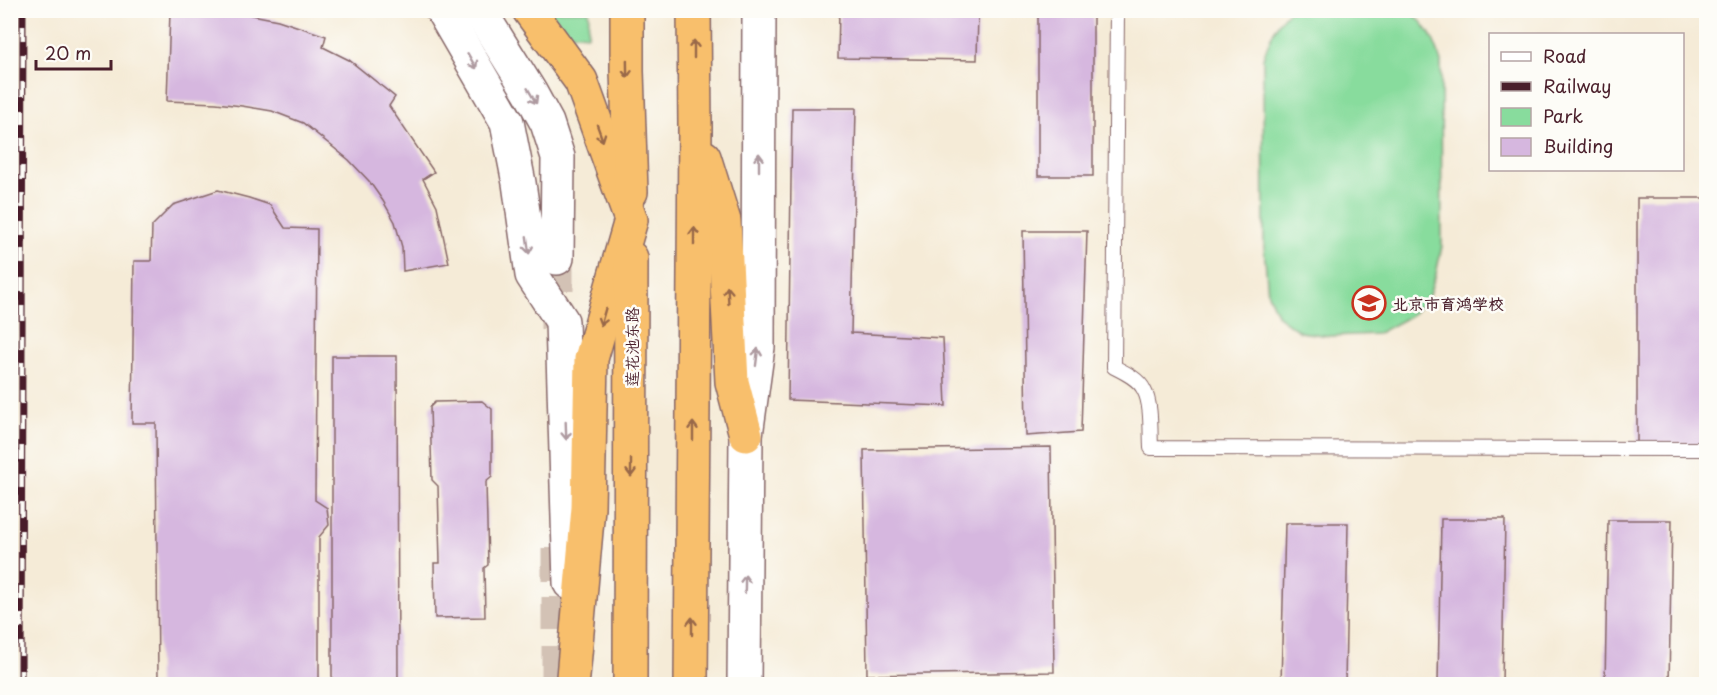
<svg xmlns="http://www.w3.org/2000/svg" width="1717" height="695" viewBox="0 0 1717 695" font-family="'Playpen Sans','LXGW WenKai TC',sans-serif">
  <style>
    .green { fill: #88dc9d; stroke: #697e64; stroke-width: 1.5 }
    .building { fill: #d6b7df }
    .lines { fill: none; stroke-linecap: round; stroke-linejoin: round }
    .tertiary-tunnel { stroke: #d3c2b5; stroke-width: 33; stroke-dasharray: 33 16; stroke-linecap: butt }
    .service-casing { stroke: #866667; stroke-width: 16 }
    .tertiary-casing { stroke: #866667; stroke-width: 36 }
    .trunk-casing { stroke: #866667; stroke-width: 36 }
    .service { stroke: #fff; stroke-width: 14 }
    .tertiary { stroke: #fff; stroke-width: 33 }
    .trunk { stroke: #f8bf6c; stroke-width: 33 }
    .rail-casing { stroke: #4a1f2b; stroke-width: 7 }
    .rail { stroke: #fdfcf7; stroke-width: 4.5; stroke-dasharray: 14; stroke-linecap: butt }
    .oneway { stroke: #986748 }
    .oneway2 { stroke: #ae9aa0 }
    .labels { text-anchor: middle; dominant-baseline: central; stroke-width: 5; stroke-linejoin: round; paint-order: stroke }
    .poi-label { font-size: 16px; font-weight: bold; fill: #4a1f2b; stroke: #fdfcf7; text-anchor: start }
    .street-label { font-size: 16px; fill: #4a1f2b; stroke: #fdfcf7 }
  </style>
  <rect width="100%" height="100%" fill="#fdfcf7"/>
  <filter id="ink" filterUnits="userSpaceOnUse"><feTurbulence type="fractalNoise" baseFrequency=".0167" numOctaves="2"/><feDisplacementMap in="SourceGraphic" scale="12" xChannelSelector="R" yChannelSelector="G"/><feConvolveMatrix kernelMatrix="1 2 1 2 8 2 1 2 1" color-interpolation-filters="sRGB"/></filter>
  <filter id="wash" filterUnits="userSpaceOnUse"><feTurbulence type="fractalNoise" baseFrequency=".008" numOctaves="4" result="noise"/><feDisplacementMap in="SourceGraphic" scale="24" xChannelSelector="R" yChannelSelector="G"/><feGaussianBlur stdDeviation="1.35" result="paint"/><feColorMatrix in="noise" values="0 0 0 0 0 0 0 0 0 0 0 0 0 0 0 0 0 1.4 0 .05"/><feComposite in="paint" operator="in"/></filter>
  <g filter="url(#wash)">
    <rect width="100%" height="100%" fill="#f5ebd7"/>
    <g class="green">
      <path d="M1291 10 1409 11C1426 23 1436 42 1441 62L1442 246 1436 274 1429 295 1412 315 1377 334 1330 336 1300 332 1278 316 1268 294 1264 247 1263 58C1269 42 1276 20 1291 10Z"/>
      <polygon points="548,11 589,11 588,35 566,33"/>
    </g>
    <g id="blocks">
      <g class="building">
        <polygon points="193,10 247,14 278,20 326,36 323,47 349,60 395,97 389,106 434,172 423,179 437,206 449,263 403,271 402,247 395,222 383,201 369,181 349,160 303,123 272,111 242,106 216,103 167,101 170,12"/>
        <polygon points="839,10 978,10 977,60 838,58"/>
        <rect x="1038" y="10" width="55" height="166"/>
        <polygon points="792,108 856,108 851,333 943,338 946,406 788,400"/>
        <polygon points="218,190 249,198 270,205 285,228 317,229 315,500 327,508 329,525 319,537 319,684 158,684 156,423 132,423 134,261 151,261 152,226 173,205"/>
        <rect x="1637" y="198" width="69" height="246"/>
        <polygon points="1023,231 1087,231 1081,432 1026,436"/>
        <polygon points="332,356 397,356 398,684 332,684"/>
        <polygon points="482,401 492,409 492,477 486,482 488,565 484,568 485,617 435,618 434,563 440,563 438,486 432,480 430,407 435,402"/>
        <polygon points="1051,447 1054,672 867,675 864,450"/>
        <polygon points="1441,519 1505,519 1502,684 1438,684"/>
        <polygon points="1608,520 1672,520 1669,684 1605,684"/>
        <polygon points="1285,523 1348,523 1345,684 1281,684"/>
      </g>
    </g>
  </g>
  <g filter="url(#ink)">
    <use href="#blocks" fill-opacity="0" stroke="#866667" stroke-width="1.5"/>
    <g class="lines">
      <g class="tertiary-tunnel">
        <polyline points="557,258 557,329"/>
        <polyline points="558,548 558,684"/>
      </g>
      <defs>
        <path id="service" d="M1117 10 1114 367C1124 372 1139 379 1144 390 1152 404 1150 432 1151 448L1706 449"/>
        <g id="tertiary">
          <polyline points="442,10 507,122 519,183 532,275 562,321 570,583"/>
          <polyline points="479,10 530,92 547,123 558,157 557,258"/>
          <polyline points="744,684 746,435 758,347 759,10"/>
        </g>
        <g id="trunk">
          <polyline points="529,10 581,81 631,220 591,359 588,508 573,677"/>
          <polyline points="627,10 627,71 631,192"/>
          <polyline points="704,157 724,221 732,382 746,435"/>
          <polyline points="630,684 631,258"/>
          <polyline points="691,684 695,128 694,10"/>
        </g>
      </defs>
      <use href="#service" class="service-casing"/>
      <use href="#tertiary" class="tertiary-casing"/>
      <use href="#trunk" class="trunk-casing"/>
      <use href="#service" class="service"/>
      <use href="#tertiary" class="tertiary"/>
      <use href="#trunk" class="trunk"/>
      <defs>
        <polyline id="rail" points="21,684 23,10"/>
      </defs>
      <use href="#rail" class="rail-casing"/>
      <use href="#rail" class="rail"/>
    </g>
    <defs><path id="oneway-shaft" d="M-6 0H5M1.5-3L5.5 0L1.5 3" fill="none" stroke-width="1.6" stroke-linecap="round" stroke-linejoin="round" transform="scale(1.5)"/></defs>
    <g class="oneway">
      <use href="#oneway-shaft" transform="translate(694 49) rotate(-90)"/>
      <use href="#oneway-shaft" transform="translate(627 69) rotate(89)"/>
      <use href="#oneway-shaft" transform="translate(600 133) rotate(70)"/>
      <use href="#oneway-shaft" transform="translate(694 236) rotate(-90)"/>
      <use href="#oneway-shaft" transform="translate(728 295) rotate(-93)"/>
      <use href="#oneway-shaft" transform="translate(603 317) rotate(106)"/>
      <use href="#oneway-shaft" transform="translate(693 431) rotate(-90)"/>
      <use href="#oneway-shaft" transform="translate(631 468) rotate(90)"/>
      <use href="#oneway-shaft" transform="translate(692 626) rotate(-90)"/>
    </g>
    <g class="oneway2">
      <use href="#oneway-shaft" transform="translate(472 61) rotate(60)"/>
      <use href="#oneway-shaft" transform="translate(532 96) rotate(60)"/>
      <use href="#oneway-shaft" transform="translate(759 162) rotate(-90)"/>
      <use href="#oneway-shaft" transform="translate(528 245) rotate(82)"/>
      <use href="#oneway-shaft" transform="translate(757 357) rotate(-83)"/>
      <use href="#oneway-shaft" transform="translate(566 431) rotate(88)"/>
      <use href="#oneway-shaft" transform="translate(745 584) rotate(-89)"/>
    </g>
  </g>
  <defs>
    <symbol id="school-ring" viewBox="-11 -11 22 22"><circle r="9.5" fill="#fdfcf7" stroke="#c8321e" stroke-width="1.5"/><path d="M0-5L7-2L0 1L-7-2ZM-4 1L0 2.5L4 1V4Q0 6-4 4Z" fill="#c8321e"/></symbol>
  </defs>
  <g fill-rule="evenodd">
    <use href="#school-ring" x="1350" y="284" width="38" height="38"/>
  </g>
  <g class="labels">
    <g class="poi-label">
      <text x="1392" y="303">北京市育鸿学校</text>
    </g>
    <g class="street-label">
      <text transform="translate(631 347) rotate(-90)">莲花池东路</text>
    </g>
  </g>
  <rect width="1717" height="695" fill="none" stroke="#fdfcf7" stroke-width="36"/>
  <rect x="1489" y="33" width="195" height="138" fill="#fdfcf7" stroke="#b5a4a5" stroke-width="1.5"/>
  <rect x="1501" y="52" width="30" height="9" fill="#ffffff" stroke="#b5a4a5" stroke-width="1.5"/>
  <text x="1543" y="63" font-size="18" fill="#4a1f2b">Road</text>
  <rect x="1501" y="82" width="30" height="9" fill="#4a1f2b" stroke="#b5a4a5" stroke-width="1.5"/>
  <text x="1543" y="93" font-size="18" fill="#4a1f2b">Railway</text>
  <rect x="1501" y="108" width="30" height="18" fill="#88dc9d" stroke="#b5a4a5" stroke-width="1.5"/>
  <text x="1543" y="123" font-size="18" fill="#4a1f2b">Park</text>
  <rect x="1501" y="138" width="30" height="18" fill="#d6b7df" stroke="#b5a4a5" stroke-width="1.5"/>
  <text x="1543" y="153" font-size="18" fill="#4a1f2b">Building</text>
  <path d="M36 60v9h75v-9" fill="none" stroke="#4a1f2b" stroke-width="3"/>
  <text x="45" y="60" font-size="18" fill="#4a1f2b" stroke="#fdfcf7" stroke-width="4.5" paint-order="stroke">20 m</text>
</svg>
